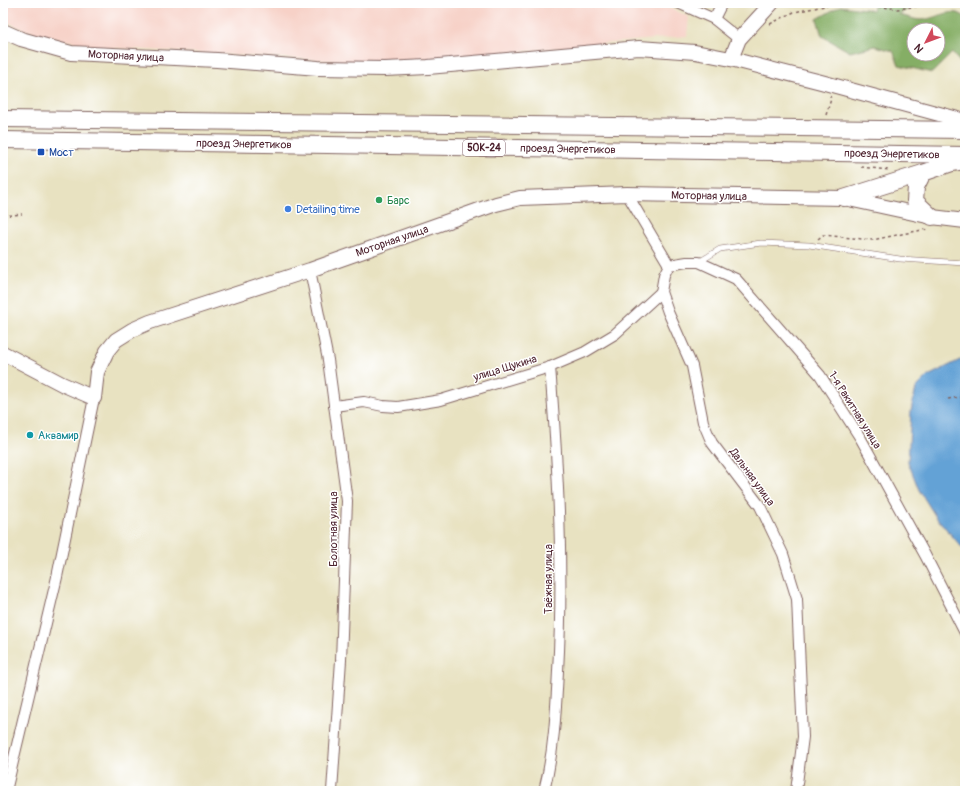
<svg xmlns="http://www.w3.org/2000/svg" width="968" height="794" viewBox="0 0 968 794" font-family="Pangolin,sans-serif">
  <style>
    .built { fill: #f7d1c7 }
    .forest { fill: #85ae65; stroke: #686648; fill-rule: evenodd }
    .water { fill: #64a2d6; stroke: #576080 }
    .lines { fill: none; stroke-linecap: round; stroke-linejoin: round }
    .lane-casing { stroke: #816360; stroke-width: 6 }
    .street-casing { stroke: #816360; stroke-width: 12 }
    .secondary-casing { stroke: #816360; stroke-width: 16 }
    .primary-casing { stroke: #816360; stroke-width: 18 }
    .path { stroke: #816360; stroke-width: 1.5; stroke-dasharray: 3 3; stroke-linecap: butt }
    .lane { stroke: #fff; stroke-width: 5 }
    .street { stroke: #fff; stroke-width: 10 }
    .secondary { stroke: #fff; stroke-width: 14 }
    .primary { stroke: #fff; stroke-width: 16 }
    .transit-dot { fill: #1a4fb4; stroke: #fff; stroke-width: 1.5 }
    .leisure-dot { fill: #2e9e5b; stroke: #fff; stroke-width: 1.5 }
    .shop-dot { fill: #3f7fe0; stroke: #fff; stroke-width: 1.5 }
    .culture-dot { fill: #0f9aa8; stroke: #fff; stroke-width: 1.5 }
    .labels { text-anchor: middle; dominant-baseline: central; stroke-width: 3; stroke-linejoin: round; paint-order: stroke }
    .shield { fill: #fff; stroke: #80626b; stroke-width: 1 }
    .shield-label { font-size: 10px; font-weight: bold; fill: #4a1f2b }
    .street-label { font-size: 11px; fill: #4a1f2b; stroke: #fff }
    .transit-label { font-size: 11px; fill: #164399; stroke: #fff; text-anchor: start }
    .leisure-label { font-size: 11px; fill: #27864d; stroke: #fff; text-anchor: start }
    .shop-label { font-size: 11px; fill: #366cbe; stroke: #fff; text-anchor: start }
    .culture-label { font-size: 11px; fill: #0d838f; stroke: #fff; text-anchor: start }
  </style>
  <rect width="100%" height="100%" fill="#fff"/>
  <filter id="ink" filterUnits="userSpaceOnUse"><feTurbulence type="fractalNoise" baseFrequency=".025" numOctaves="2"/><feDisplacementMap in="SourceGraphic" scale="8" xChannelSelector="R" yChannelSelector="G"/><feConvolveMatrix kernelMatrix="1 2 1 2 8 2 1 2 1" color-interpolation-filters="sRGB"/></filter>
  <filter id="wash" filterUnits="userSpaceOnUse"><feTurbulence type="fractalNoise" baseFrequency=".012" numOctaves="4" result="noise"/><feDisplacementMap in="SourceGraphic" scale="16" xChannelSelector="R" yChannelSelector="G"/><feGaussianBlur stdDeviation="0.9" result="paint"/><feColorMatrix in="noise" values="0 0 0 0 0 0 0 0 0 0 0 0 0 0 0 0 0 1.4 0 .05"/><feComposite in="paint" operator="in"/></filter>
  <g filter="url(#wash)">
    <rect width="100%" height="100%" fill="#e8e2c1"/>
    <polygon class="built" points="3,3 660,3 689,17 687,36 387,64 95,47 46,36 25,30 3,20"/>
    <path class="forest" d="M875 3H917L899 15C905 16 915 20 921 20 936 19 952 6 965 17V68L952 53 932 73 899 65 893 51 875 46 850 52 822 36 817 19 840 6 873 10ZM914 30H938V54H914Z"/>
    <polygon class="water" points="960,360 965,360 965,551 936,517 919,490 908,462 911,411 916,388 928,376"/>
  </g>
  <g filter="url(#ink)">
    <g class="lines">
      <defs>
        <polyline id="lane" points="699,262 720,249 761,243 809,245 900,259 965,263"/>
        <g id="street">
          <polyline points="678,3 714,19 739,39"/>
          <polyline points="714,19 722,3"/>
          <polyline points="627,194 669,265 664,275 661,292 668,312 692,366 703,422 712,443 760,506 783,554 797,599 803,737 796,791"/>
          <polyline points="669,265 687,262 699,262 736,279 820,375 861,439 925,555 965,633"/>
          <polyline points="310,270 328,360 347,501 341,660 332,791"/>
          <polyline points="334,406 364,402 383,406 398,407 441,400 550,367 585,352 615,334 661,292"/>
          <polyline points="6,791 57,577 94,398"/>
          <path d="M544 791C554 752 556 711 558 671 564 569 558 468 550 367"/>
        </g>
        <g id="secondary">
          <polyline points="3,31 21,39 71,53 217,60 318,68 385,69 428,67 639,48 695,52 731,59 821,82 965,121"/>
          <polyline points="731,59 739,39 772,3"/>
          <polyline points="3,353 62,384 94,398 97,372 107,351 116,340 132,330 150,322 310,270 496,204 520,198 627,194 844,198 932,217 965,221"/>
        </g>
        <g id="primary">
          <polyline points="3,119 965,130"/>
          <polyline points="3,140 965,155"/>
          <polyline points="844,198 923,173"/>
          <polyline points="932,217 915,201 916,187 923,173 952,163 964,161"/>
        </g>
      </defs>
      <use href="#lane" class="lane-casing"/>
      <use href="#street" class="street-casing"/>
      <use href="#secondary" class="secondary-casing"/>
      <use href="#primary" class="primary-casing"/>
      <g class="path">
        <polyline points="855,3 897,9 943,3"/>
        <polyline points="770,24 794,12 840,3"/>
        <polyline points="826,115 831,99 830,96"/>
        <polyline points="861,167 889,170"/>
        <polyline points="3,216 22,214"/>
        <polyline points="818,239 823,235 872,240 927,229"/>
        <polyline points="948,399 965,396"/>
      </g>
      <use href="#lane" class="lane"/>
      <use href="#street" class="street"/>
      <use href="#secondary" class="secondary"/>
      <use href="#primary" class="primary"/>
    </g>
  </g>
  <rect class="transit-dot" x="37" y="148" width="8" height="8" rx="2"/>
  <circle class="leisure-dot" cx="379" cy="200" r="4"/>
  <circle class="shop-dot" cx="288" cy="209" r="4"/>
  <circle class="culture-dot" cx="30" cy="435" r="4"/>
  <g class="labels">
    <rect class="shield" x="463" y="140" width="42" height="16" rx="3"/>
    <g class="shield-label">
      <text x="484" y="148">50К-24</text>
    </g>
    <g class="street-label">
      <text transform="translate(126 56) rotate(3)">Моторная улица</text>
      <text transform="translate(244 144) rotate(1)">проезд Энергетиков</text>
      <text transform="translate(568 149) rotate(1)">проезд Энергетиков</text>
      <text transform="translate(892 154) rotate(1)">проезд Энергетиков</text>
      <text transform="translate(709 196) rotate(1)">Моторная улица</text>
      <text transform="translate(392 241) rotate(-19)">Моторная улица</text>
      <text transform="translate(505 368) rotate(-17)">улица Щукина</text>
      <text transform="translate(855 410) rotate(58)">1-я Ракитная улица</text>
      <text transform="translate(752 477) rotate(54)">Дальняя улица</text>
      <text transform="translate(333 529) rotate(-90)">Болотная улица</text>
      <text transform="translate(548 579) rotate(-90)">Таёжная улица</text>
    </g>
    <g class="transit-label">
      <text x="49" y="152">Мост</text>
    </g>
    <g class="leisure-label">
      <text x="387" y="200">Барс</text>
    </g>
    <g class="shop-label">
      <text x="296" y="209">Detailing time</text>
    </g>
    <g class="culture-label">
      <text x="38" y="435">Аквамир</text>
    </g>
  </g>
  <rect width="968" height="794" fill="none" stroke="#fff" stroke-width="16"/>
  <g transform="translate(926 42) rotate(228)"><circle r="19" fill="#ffffff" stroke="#b7a5aa"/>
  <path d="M0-3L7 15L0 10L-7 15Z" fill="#d1495b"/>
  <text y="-6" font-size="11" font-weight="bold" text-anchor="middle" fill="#4a1f2b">N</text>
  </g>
</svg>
